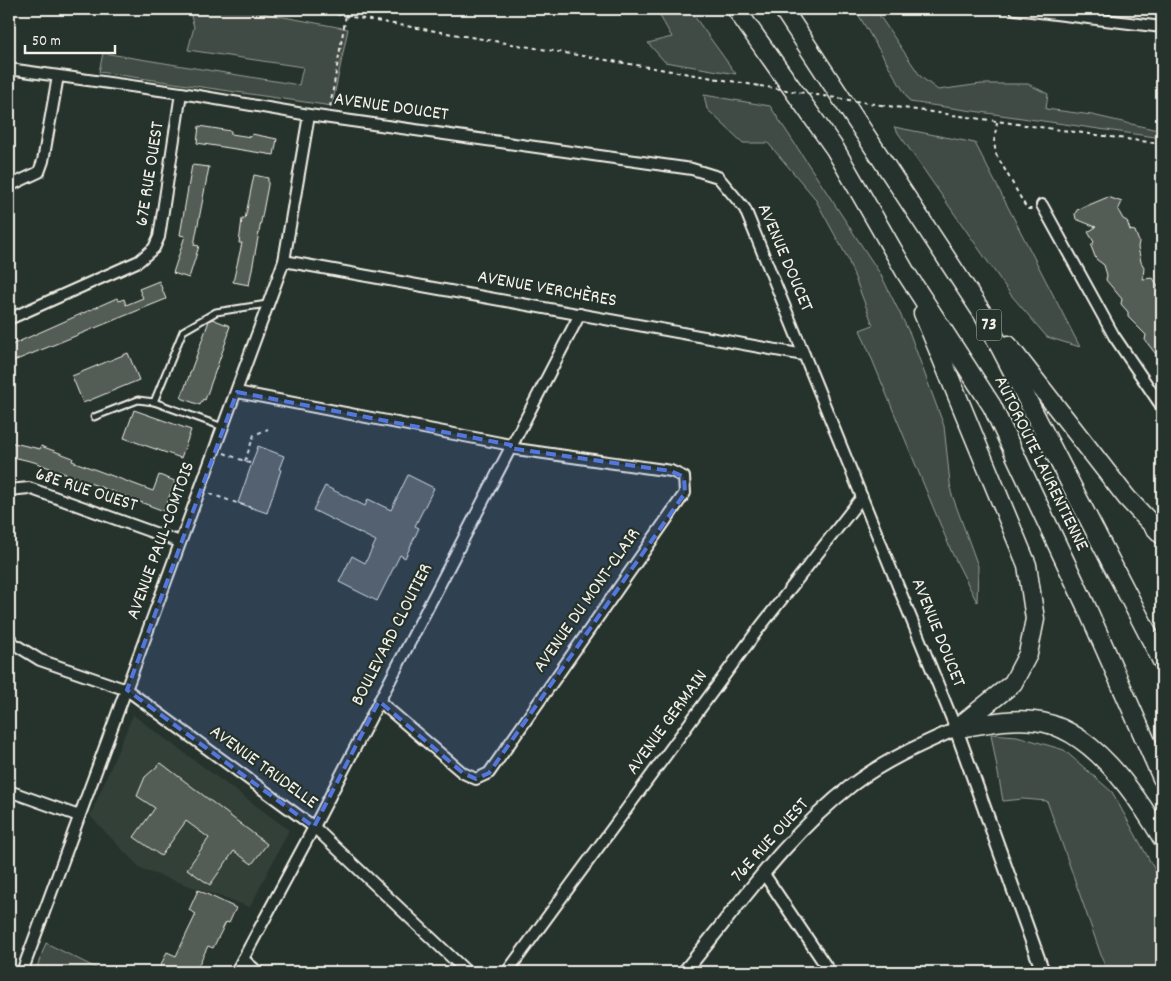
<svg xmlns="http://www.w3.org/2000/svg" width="1171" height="981" viewBox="0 0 1171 981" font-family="Dekko,sans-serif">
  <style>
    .built { fill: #333f39 }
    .green { fill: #414b45; stroke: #9a9e96 }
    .building { fill: #525c55; stroke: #f4f1e8 }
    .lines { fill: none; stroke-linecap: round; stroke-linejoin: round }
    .service-casing { stroke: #f4f1e8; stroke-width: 9 }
    .minor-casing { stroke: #f4f1e8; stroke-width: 14 }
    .tertiary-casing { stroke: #f4f1e8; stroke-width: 16 }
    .motorway-casing { stroke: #f4f1e8; stroke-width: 21 }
    .path { stroke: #f4f1e8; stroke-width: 2; stroke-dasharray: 4 4; stroke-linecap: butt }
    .service { stroke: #26332d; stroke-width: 5 }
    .minor { stroke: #26332d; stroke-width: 10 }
    .tertiary { stroke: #26332d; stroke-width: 12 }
    .motorway { stroke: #26332d; stroke-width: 18 }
    .path-bridge { stroke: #f4f1e8; stroke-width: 2; stroke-dasharray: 4 4; stroke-linecap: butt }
    .marked { fill: #5377dc; fill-opacity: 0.2; stroke: #5377dc; stroke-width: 4; stroke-dasharray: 10 6; stroke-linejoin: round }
    .labels { text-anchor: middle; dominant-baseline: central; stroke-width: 4.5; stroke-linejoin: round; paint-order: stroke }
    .shield { fill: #26332d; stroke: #b6b8b0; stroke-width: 1 }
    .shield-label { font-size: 18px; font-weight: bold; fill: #f4f1e8 }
    .street-label { font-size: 19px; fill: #f4f1e8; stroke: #26332d }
  </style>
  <rect width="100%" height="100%" fill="#26332d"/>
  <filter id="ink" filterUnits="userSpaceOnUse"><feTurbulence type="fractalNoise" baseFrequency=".02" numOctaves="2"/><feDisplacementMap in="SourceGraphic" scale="10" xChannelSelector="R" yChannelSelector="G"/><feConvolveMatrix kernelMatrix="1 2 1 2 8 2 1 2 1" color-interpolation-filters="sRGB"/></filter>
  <g filter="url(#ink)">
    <polygon class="built" points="133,715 289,830 250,907 141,869 90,816"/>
    <g class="green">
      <polygon points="189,9 241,9 348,29 332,106 99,72 103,53 299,85 303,67 188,50 194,27"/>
      <polygon points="348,9 387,9 387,16"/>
      <polygon points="656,9 689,9 736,74 665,62 648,43 672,37"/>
      <polygon points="855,9 875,9 921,77 938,90 981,84 1028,84 1048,94 1046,109 1092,115 1162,131 1162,138 910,102"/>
      <polygon points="704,95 770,106 881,275 910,334 944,426 951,492 978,566 977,602 952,553 860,330 873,325 847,257 814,197 768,143 743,143 707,109"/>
      <polygon points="894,127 975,143 1080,347 1047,337 1011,295"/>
      <polygon points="991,734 1017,736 1064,750 1112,792 1162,883 1162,972 1107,972 1047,801 1023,799 1003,801"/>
      <polygon points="46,943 104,972 35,972"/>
    </g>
    <g class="building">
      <polygon points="199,126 231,131 231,134 251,137 252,134 277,139 274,155 197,143"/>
      <polygon points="192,165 209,167 194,245 199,246 189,278 173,273 185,236 180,235"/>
      <polygon points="254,175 268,178 268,185 249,285 233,282 242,243 239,243 242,219 245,219"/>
      <polygon points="1108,197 1122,202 1118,210 1123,219 1127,221 1130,230 1135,231 1139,242 1138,247 1141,262 1144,267 1143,279 1153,278 1159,288 1162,288 1162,362 1145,340 1146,335 1128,317 1128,312 1121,304 1122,299 1106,280 1107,275 1104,265 1096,259 1091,246 1094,242 1088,232 1096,227 1076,219 1075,214 1077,210"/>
      <polygon points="159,281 166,299 9,363 9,346 117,298 119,301 124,299 126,305 143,298 139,289"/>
      <polygon points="212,319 230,326 228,332 229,333 205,400 203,399 200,405 181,398 209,321"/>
      <polygon points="128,353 139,380 83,403 72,376"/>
      <polygon points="134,410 191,430 181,458 124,438"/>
      <polygon points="9,442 40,449 41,446 73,458 72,461 153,491 159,475 175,481 164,511 34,462 9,456"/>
      <polygon points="258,446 284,456 279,469 281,470 267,513 238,503"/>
      <polygon points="408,475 434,488 415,526 419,528 405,558 400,555 377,601 339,582 352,556 365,563 376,541 313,510 325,486 365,506 368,499 391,510"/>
      <polygon points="161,763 267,844 252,864 234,851 210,885 187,869 209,838 186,821 161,856 134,837 155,808 137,796 145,777"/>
      <polygon points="198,890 236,908 229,923 226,922 213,948 208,946 195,972 166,972 159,969 167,952 176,956 196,914 189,910"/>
    </g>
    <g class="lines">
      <defs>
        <g id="service">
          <polyline points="154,402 183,331 216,312 267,304"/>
          <polyline points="94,417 138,400 154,402 223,427"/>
        </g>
        <g id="minor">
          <polyline points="1015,9 1162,27"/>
          <polyline points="9,69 181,93 309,115 692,169 718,177 745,209 956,729"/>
          <polyline points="9,186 39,172 43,161 58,76"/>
          <polyline points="1042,205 1114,336 1162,407"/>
          <polyline points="284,261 804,355"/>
          <polyline points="9,319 139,261 154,248 159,237 181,93"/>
          <polyline points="237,392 511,445"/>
          <polyline points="9,490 29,488 180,542"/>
          <polyline points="9,637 14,644 40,660 127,690 314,827 467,972"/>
          <polyline points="379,701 463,773 476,779 489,773 685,493 684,477 671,471 509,448"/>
          <polyline points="9,791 79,816"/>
          <polyline points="764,874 830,972"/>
          <polyline points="243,959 258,972"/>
          <polyline points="22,972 284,261 309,115"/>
          <polyline points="236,972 314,827 580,314"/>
          <polyline points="507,972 757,631 862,497"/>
        </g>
        <path id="tertiary" d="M684 972C737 908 786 836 852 785 884 761 920 745 956 729L1043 972"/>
        <g id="motorway">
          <polyline points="736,9 835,149 906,273 992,406 1086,606 1162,778"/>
          <polyline points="783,9 983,314 1162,661"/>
          <polyline points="923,313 1027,565 1035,619 1028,654 1013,683 956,729"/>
          <polyline points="1008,345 1127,498 1162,535"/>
          <path d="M959 728C984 724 1009 718 1034 721 1090 726 1136 794 1162 838"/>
        </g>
      </defs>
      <use href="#service" class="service-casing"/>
      <use href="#minor" class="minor-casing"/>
      <use href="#tertiary" class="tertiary-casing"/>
      <use href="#motorway" class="motorway-casing"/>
      <g class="path">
        <polyline points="305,9 760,86"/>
        <polyline points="881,105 1162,144"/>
        <polyline points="330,107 346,15"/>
        <polyline points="997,122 994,142 996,154 1027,209 1033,209"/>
        <polyline points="224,453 252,464"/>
        <polyline points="245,461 254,435 268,429"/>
        <polyline points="210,494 252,508"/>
      </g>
      <use href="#service" class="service"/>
      <use href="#minor" class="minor"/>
      <use href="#tertiary" class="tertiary"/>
      <use href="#motorway" class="motorway"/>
      <polyline class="path-bridge" points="760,86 881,105"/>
    </g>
  </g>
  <path class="marked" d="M237 392 511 445 509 448 671 471 684 477 685 493 489 773 476 779 463 773 379 701 314 827 127 690Z"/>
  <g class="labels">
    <rect class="shield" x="976.5" y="309.5" width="25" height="31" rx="4"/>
    <g class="shield-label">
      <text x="989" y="325">73</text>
    </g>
    <g class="street-label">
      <text transform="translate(391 108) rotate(8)">AVENUE DOUCET</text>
      <text transform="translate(151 174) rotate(-81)">67E RUE OUEST</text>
      <text transform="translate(784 258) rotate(67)">AVENUE DOUCET</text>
      <text transform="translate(547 290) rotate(10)">AVENUE VERCHÈRES</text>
      <text transform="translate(1040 464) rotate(64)">AUTOROUTE LAURENTIENNE</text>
      <text transform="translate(86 491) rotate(18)">68E RUE OUEST</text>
      <text transform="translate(162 541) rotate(-70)">AVENUE PAUL-COMTOIS</text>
      <text transform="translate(588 601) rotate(-55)">AVENUE DU MONT-CLAIR</text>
      <text transform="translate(937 633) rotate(68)">AVENUE DOUCET</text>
      <text transform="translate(393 635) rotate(-63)">BOULEVARD CLOUTIER</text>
      <text transform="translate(668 723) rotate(-54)">AVENUE GERMAIN</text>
      <text transform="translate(263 768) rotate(36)">AVENUE TRUDELLE</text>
      <text transform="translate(771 841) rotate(-48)">76E RUE OUEST</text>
    </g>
  </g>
  <rect width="1171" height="981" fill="none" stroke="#26332d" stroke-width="30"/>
  <rect x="15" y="15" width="1141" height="951" fill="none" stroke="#f4f1e8" stroke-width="2" filter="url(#ink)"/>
  <path d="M25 45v8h90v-8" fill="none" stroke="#f4f1e8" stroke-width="2.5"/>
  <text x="32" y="45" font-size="15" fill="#f4f1e8" stroke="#26332d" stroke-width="4" paint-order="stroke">50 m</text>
</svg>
